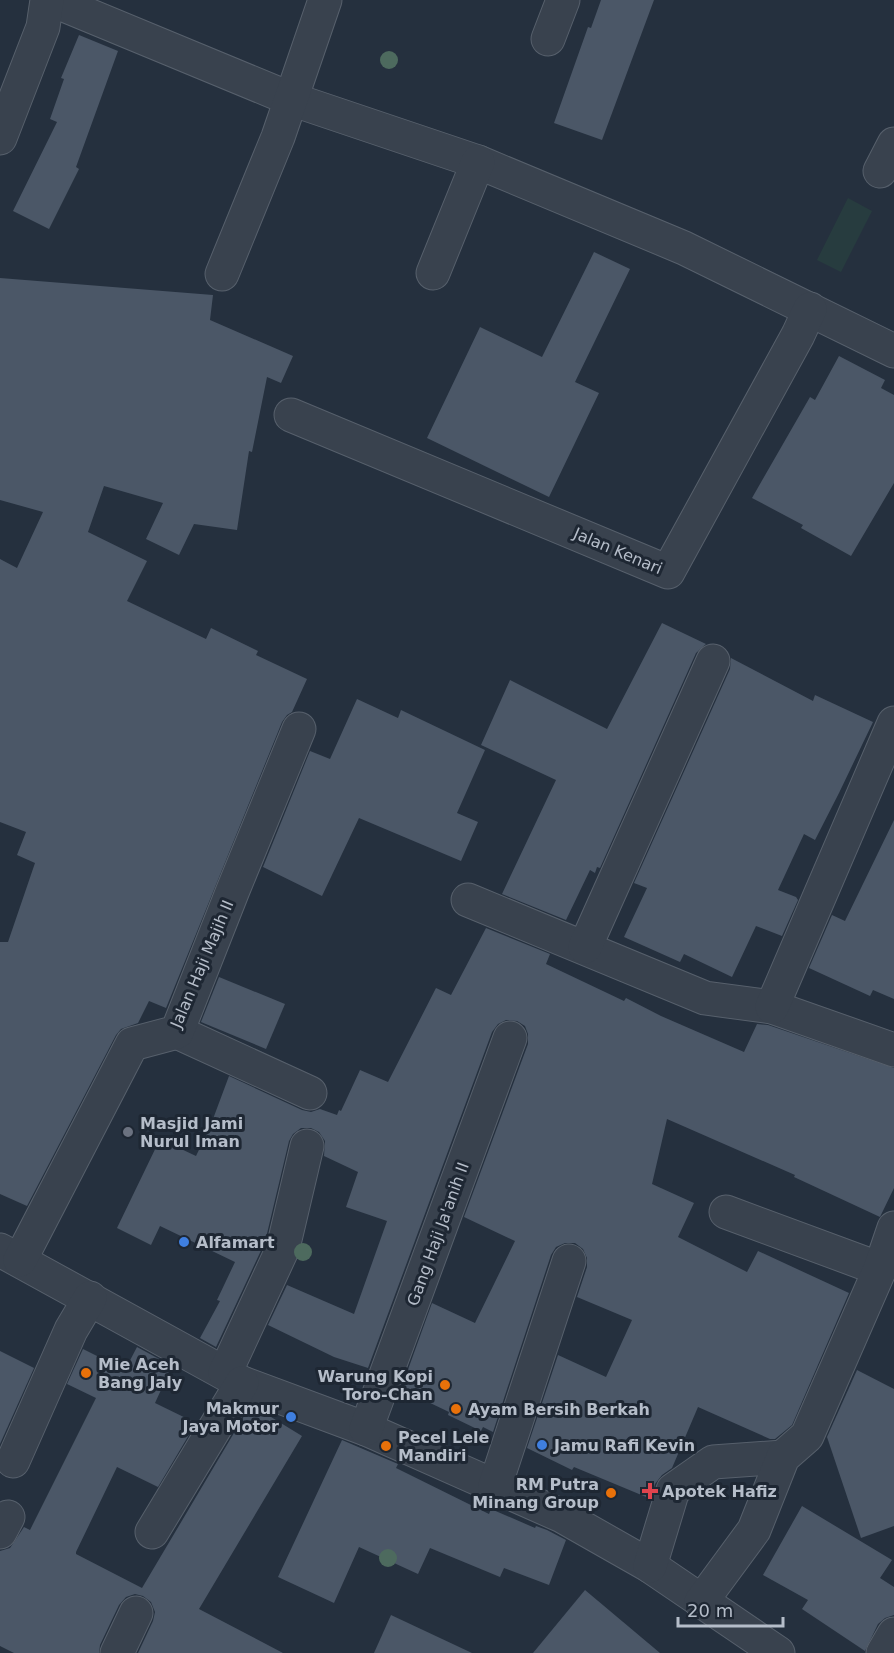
<svg xmlns="http://www.w3.org/2000/svg" width="894" height="1653" viewBox="0 0 894 1653" font-family="'DejaVu Sans',sans-serif">
  <style>
    .green { fill: #273c3f }
    .building { fill: #4b5767 }
    .lines { fill: none; stroke-linecap: round; stroke-linejoin: round }
    .minor-casing { stroke: #57606c; stroke-width: 35 }
    .minor { stroke: #39424e; stroke-width: 33 }
    .tree { fill: #4d6a5e }
    .worship-dot { fill: #6b7280; stroke: #1e2733; stroke-width: 2 }
    .shop-dot { fill: #3f7fe0; stroke: #1e2733; stroke-width: 2 }
    .food-dot { fill: #e8710a; stroke: #1e2733; stroke-width: 2 }
    .health-dot { fill: #e0444e; stroke: #1e2733; stroke-width: 2 }
    .labels { text-anchor: middle; dominant-baseline: central; stroke-width: 6; stroke-linejoin: round; paint-order: stroke }
    .street-label { font-size: 16px; fill: #b5bdc9; stroke: #1e2733 }
    .poi-label { font-size: 16px; font-weight: bold; fill: #b5bdc9; stroke: #1e2733; text-anchor: start }
  </style>
  <rect width="100%" height="100%" fill="#25303e"/>
  <polygon class="green" points="848,198 872,211 841,272 817,260"/>
  <g class="building">
    <polygon points="601,0 654,0 602,140 554,123 588,27 591,28"/>
    <polygon points="79,35 118,51 76,167 79,169 49,229 13,211 57,122 50,119 64,79 61,78"/>
    <polygon points="594,252 630,269 575,382 599,393 549,497 427,438 480,327 542,357"/>
    <polygon points="0,278 213,295 210,320 293,356 281,383 267,377 252,452 249,451 237,530 194,524 179,555 146,539 163,503 104,486 88,532 147,561 127,601 206,639 211,628 258,651 256,655 307,679 292,712 287,715 282,722 166,1008 149,1001 138,1023 121,1029 116,1035 27,1206 0,1194 0,942 8,942 35,863 17,855 26,832 0,822 0,559 17,568 43,512 0,500"/>
    <polygon points="839,356 885,380 881,388 894,395 894,483 851,556 801,528 803,525 752,498 810,397 815,400"/>
    <polygon points="662,623 706,644 696,653 600,868 597,867 595,873 590,870 566,920 502,894 556,780 481,745 510,680 607,729"/>
    <polygon points="731,658 813,701 815,695 873,722 839,793 815,840 804,834 778,890 796,897 798,900 782,936 756,926 732,977 684,954 680,962 624,937 647,888 634,883 730,669"/>
    <polygon points="357,699 398,718 401,710 485,750 457,813 478,822 461,861 359,818 322,896 263,867 310,751 330,759"/>
    <polygon points="894,820 894,999 873,990 870,996 809,968 832,915 845,921"/>
    <polygon points="486,928 550,954 546,964 624,1001 626,998 661,1016 744,1052 757,1024 768,1025 894,1068 894,1188 880,1217 794,1177 795,1175 667,1119 652,1184 694,1203 678,1237 747,1272 758,1251 849,1293 792,1425 775,1439 770,1439 698,1407 672,1468 662,1475 655,1484 651,1499 574,1467 572,1470 527,1448 558,1355 606,1377 632,1320 577,1297 587,1267 587,1258 583,1249 575,1243 565,1243 556,1247 551,1255 493,1432 483,1427 481,1431 448,1415 449,1412 401,1389 432,1303 475,1323 515,1241 464,1217 528,1044 528,1034 525,1026 517,1021 506,1020 498,1024 492,1032 368,1368 334,1357 268,1325 287,1285 354,1314 387,1221 346,1207 358,1172 324,1156 325,1141 319,1132 311,1128 301,1128 293,1134 289,1141 265,1242 216,1347 200,1338 220,1301 217,1300 235,1262 160,1226 151,1245 117,1228 160,1139 196,1156 210,1127 229,1076 302,1110 311,1112 320,1109 337,1115 339,1110 341,1111 360,1070 388,1082 436,988 451,995"/>
    <polygon points="219,977 285,1004 266,1049 201,1022"/>
    <polygon points="137,1347 172,1366 155,1403 196,1423 158,1487 117,1467 76,1552 76,1554 142,1588 250,1406 258,1409 302,1436 199,1609 283,1653 138,1653 153,1621 155,1612 151,1602 143,1596 135,1594 126,1597 119,1605 100,1645 99,1653 14,1653 0,1646 0,1551 10,1548 24,1527 30,1530 96,1398 67,1384 83,1349 125,1370"/>
    <polygon points="0,1351 34,1368 0,1444"/>
    <polygon points="857,1370 894,1389 894,1526 861,1538 827,1437"/>
    <polygon points="342,1440 398,1464 396,1468 489,1514 491,1509 535,1528 536,1526 547,1530 566,1540 549,1585 504,1568 500,1577 430,1548 418,1574 359,1547 334,1603 278,1577"/>
    <polygon points="802,1506 892,1560 880,1578 894,1587 894,1615 885,1618 878,1624 865,1651 802,1609 808,1600 763,1575"/>
    <polygon points="585,1590 660,1653 533,1653"/>
    <polygon points="391,1615 472,1653 374,1653"/>
  </g>
  <g class="lines">
    <defs>
      <g id="minor">
        <polyline points="52,0 291,99 478,162 684,248 894,351"/>
        <polyline points="548,39 563,0"/>
        <polyline points="0,138 43,27 47,0"/>
        <polyline points="880,171 894,144"/>
        <polyline points="433,273 478,162"/>
        <polyline points="222,274 278,137 325,0"/>
        <polyline points="291,415 668,572 798,335 810,309"/>
        <polyline points="468,900 705,998 772,1007 894,1050"/>
        <polyline points="585,947 713,661"/>
        <polyline points="772,1007 894,723"/>
        <polyline points="177,1032 310,1093"/>
        <polyline points="726,1212 880,1269"/>
        <polyline points="0,1250 242,1383 366,1429 562,1516 650,1566 778,1653"/>
        <polyline points="20,1260 132,1044 177,1032 233,890 299,729"/>
        <polyline points="225,1373 283,1248 307,1146"/>
        <polyline points="366,1429 510,1038"/>
        <polyline points="13,1461 71,1330 90,1298"/>
        <polyline points="495,1486 569,1261"/>
        <polyline points="0,1532 8,1517"/>
        <polyline points="152,1532 242,1383"/>
        <polyline points="650,1566 673,1490 713,1462 783,1457"/>
        <polyline points="701,1602 754,1530 783,1457 807,1436 880,1269 894,1228"/>
        <polyline points="117,1653 136,1613"/>
        <polyline points="883,1653 894,1634"/>
      </g>
    </defs>
    <use href="#minor" class="minor-casing"/>
    <use href="#minor" class="minor"/>
  </g>
  <g class="tree">
    <circle cx="389" cy="60" r="9"/>
    <circle cx="303" cy="1252" r="9"/>
    <circle cx="388" cy="1558" r="9"/>
  </g>
  <circle class="worship-dot" cx="128" cy="1132" r="6"/>
  <g class="shop-dot">
    <circle cx="184" cy="1242" r="6"/>
    <circle cx="291" cy="1417" r="6"/>
    <circle cx="542" cy="1445" r="6"/>
  </g>
  <g class="food-dot">
    <circle cx="86" cy="1373" r="6"/>
    <circle cx="445" cy="1385" r="6"/>
    <circle cx="456" cy="1409" r="6"/>
    <circle cx="386" cy="1446" r="6"/>
    <circle cx="611" cy="1493" r="6"/>
  </g>
  <path class="health-dot" d="M647 1482h6v6h6v6h-6v6h-6v-6h-6v-6h6z"/>
  <g class="labels">
    <g class="street-label">
      <text transform="translate(618 551) rotate(23)">Jalan Kenari</text>
      <text transform="translate(202 964) rotate(-67)">Jalan Haji Majih II</text>
      <text transform="translate(438 1234) rotate(-70)">Gang Haji Ja'anih II</text>
    </g>
    <g class="poi-label">
      <text x="140" y="1123">Masjid Jami<tspan x="140" dy="18">Nurul Iman</tspan></text>
      <text x="196" y="1242">Alfamart</text>
      <text x="98" y="1364">Mie Aceh<tspan x="98" dy="18">Bang Jaly</tspan></text>
      <text x="433" y="1376" text-anchor="end">Warung Kopi<tspan x="433" dy="18">Toro-Chan</tspan></text>
      <text x="279" y="1408" text-anchor="end">Makmur<tspan x="279" dy="18">Jaya Motor</tspan></text>
      <text x="468" y="1409">Ayam Bersih Berkah</text>
      <text x="398" y="1437">Pecel Lele<tspan x="398" dy="18">Mandiri</tspan></text>
      <text x="554" y="1445">Jamu Rafi Kevin</text>
      <text x="599" y="1484" text-anchor="end">RM Putra<tspan x="599" dy="18">Minang Group</tspan></text>
      <text x="662" y="1491">Apotek Hafiz</text>
    </g>
  </g>
  <path d="M678 1617v9h105v-9" fill="none" stroke="#b5bdc9" stroke-width="3"/>
  <text x="687" y="1617" font-size="18" fill="#b5bdc9" stroke="#1e2733" stroke-width="4.5" paint-order="stroke">20 m</text>
</svg>
